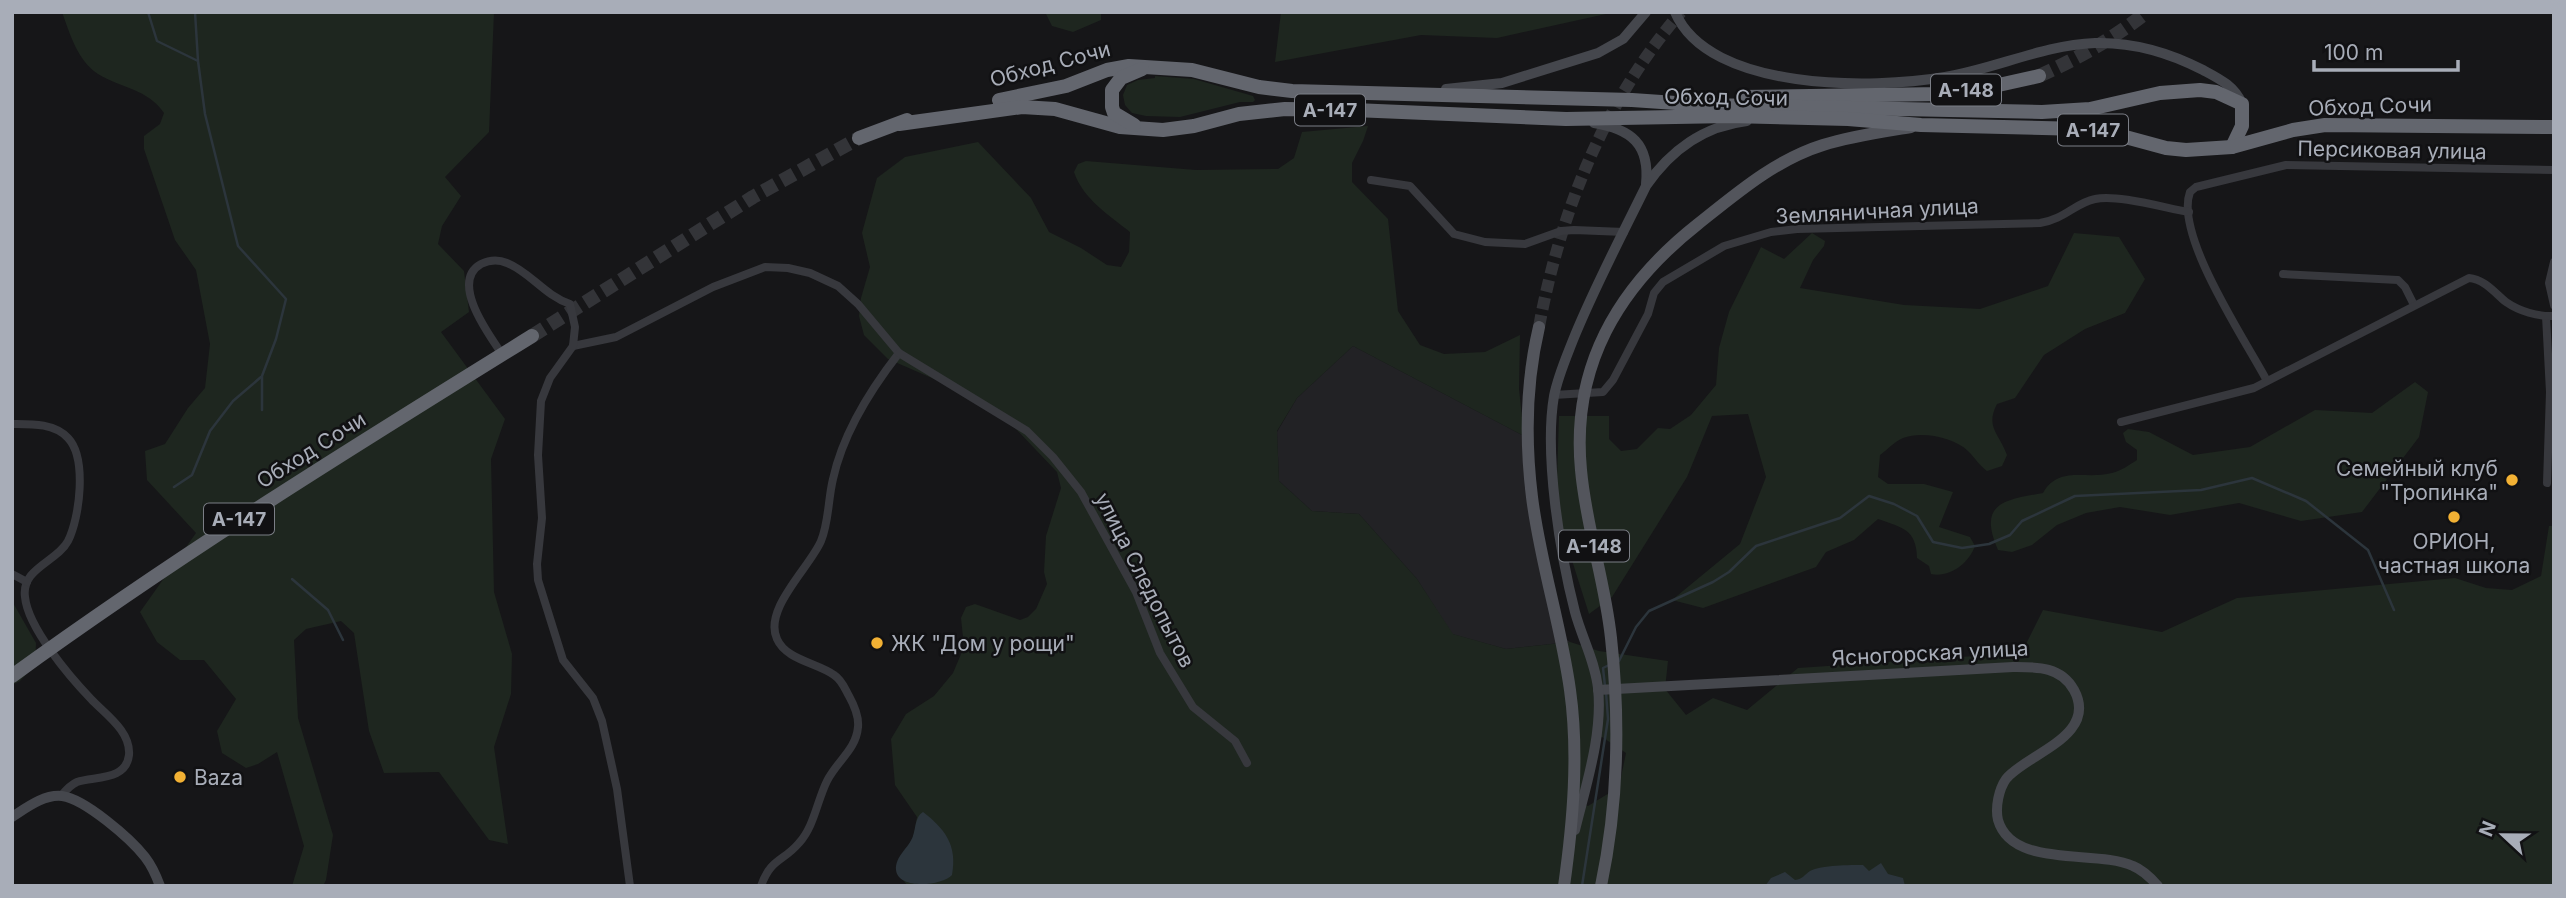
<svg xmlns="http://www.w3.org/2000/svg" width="2566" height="898" viewBox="0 0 2566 898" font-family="Inter,sans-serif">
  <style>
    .built { fill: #222225 }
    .green { fill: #1e261f; fill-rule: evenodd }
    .water { fill: #2c353c }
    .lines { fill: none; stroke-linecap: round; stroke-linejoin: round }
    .stream { stroke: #2c353c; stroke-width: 2.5 }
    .primary-tunnel { stroke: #333438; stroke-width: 12; stroke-dasharray: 12 6; stroke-linecap: butt }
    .highway-tunnel { stroke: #333438; stroke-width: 14; stroke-dasharray: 14 7; stroke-linecap: butt }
    .street { stroke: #37383d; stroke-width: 8 }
    .secondary { stroke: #45474d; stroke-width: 10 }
    .primary { stroke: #53555c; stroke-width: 12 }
    .highway { stroke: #63666e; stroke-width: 14 }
    .poi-dot { fill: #f2b134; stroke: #111113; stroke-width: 2.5 }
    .labels { text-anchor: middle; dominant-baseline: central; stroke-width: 5; stroke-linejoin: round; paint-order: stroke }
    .shield { fill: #111113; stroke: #7b7e86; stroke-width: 2 }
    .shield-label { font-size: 19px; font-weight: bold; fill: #a8adb8 }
    .street-label { font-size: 21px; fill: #a8adb8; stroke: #111113 }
    .poi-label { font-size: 21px; fill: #a8adb8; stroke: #111113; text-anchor: start }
  </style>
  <rect width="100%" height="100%" fill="#161618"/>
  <polygon class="built" points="1353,346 1524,436 1561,636 1570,642 1506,649 1452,634 1417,579 1359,514 1312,511 1279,481 1277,432 1297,398"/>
  <g class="green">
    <path d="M62 12H494L489 132 445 177 461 196 442 226 438 244 464 271 469 312 441 332 505 419 491 459 494 592 512 654 511 694 494 747 508 844 489 840 439 772 384 773 369 731 354 633 341 621 306 629 294 640 298 718 333 835 326 880 323 886H292L304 846 277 752 258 764 246 768 222 753 217 731 236 699 204 660H180L157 642 140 612 196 533 147 480 145 451 165 444 188 408 205 388 210 344 196 270 175 240 144 149V136L160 124 164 113C148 89 121 88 98 74 77 60 70 34 62 12Z"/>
    <polygon points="1045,12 1101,12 1101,20 1073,32 1052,26"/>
    <polygon points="1281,12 1615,12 1497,38 1421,35 1275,62"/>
    <polygon points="1155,76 1194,79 1253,96 1255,100 1253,102 1240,102 1180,117 1146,116 1132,113 1125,105 1123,95 1127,85 1138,80 1155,78"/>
    <path d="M1368 126 1363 141 1352 163V182L1388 219 1398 311 1420 345 1444 354 1485 352 1520 335 1519 389 1524 436 1353 346 1297 398 1277 431 1279 481 1312 511 1359 514 1417 579 1453 634 1506 649 1570 642 1599 651 1668 661 1665 689 1686 715 1713 698 1747 710 1798 668 2019 653 2024 648 2043 610 2162 632 2237 598 2455 578 2486 588 2512 590 2541 576 2549 526H2554V886H908C889 864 897 866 910 844 915 836 915 826 917 817L895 785 891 739 906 714 934 696 953 673 964 647 961 618 966 607 975 604 1020 620 1028 617 1036 609 1047 584 1044 572 1046 536 1061 488 1057 472 1015 428 941 382 888 359 864 335 859 316 861 298 870 267 862 233 877 178 905 157 978 142 1031 198 1049 232 1081 248 1107 265 1121 267 1129 252 1130 232C1109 215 1083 199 1074 172L1078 164 1086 161 1196 170 1278 169 1294 158 1302 132ZM1602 737 1626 753 1619 787 1588 806 1581 803 1594 740Z"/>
    <path d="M1812 233 1825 241 1824 246 1813 260 1800 288 1904 305 1980 309 2048 286 2074 233 2119 237 2145 279 2125 313 2085 329 2044 355 2015 398 1997 404C1985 427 1999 433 2007 455L2002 466 1987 471C1979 465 1975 458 1968 451 1953 437 1922 431 1903 438 1895 441 1887 450 1880 455L1878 477 1888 484H1924L1953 492 1939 527 1970 537 1975 546C1969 563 1950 578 1931 574L1929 566 1917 558C1916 529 1903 528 1878 519L1854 540 1826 552 1816 567 1703 608 1672 600 1740 544 1766 477 1748 414 1712 416 1687 477 1612 597 1589 614 1556 510 1559 416H1609V439L1621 451 1637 449 1658 428 1670 429 1691 415 1716 385 1719 348 1729 312 1761 247 1784 259Z"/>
    <path d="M2415 382 2428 392 2419 437 2362 512 2301 521 2239 503 2170 515 2120 507 2086 513 2057 525 2032 545 2012 552 1998 550C1978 504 2002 500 2043 493 2059 465 2085 480 2112 473 2121 471 2129 465 2137 460V450L2126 442 2123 433 2128 429 2149 432 2193 455 2250 447 2315 410 2372 413Z"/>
    <polygon points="12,601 36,643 35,665 20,681 12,685"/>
  </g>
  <g class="water">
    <path d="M923 812C944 828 958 845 952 875 942 886 898 890 896 870 895 856 909 848 913 836 916 827 915 817 923 812Z"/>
    <path d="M1881 863 1888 874 1903 878 1905 886H1765L1771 878 1785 872 1795 880C1803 879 1804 875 1810 871 1821 865 1851 865 1863 865L1869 871Z"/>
  </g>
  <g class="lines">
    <g class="stream">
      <polyline points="148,12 157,41 198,61 205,114 238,246 286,299 276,339 262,376 262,410"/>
      <polyline points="195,12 198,61"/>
      <polyline points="174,487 192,475 210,431 233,401 261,377"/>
      <polyline points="292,579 328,610 343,640"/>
      <polyline points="1619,661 1636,627 1649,611 1713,582 1729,572 1756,546 1840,518 1869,496 1894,504 1917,516 1933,542 1962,548 1989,544 2010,535 2022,521 2075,496 2201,490 2252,478 2306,501 2368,550 2394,610"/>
      <polyline points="1605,686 1603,668 1609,665"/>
      <polyline points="1582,886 1608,719 1606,692"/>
    </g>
    <path class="primary-tunnel" d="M1539 327C1560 213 1604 101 1681 12"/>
    <g class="highway-tunnel">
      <path d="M2039 76C2078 58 2113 39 2147 12"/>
      <polyline points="532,336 753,197 859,138"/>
    </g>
    <g class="street">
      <polyline points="1371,180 1410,186 1454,234 1485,242 1525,244 1561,231 1574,230 1624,232"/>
      <polyline points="2554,262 2549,283 2554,305"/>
      <polyline points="2283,274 2398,280 2405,287 2414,305"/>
      <polyline points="2546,316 2550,392 2547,483"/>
      <path d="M573 346 616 337 713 287 765 267 788 268 810 273 838 286 858 304 899 353C871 389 843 433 833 479 828 499 829 522 821 541 810 567 763 609 777 639 786 660 818 663 834 675 842 680 845 689 849 696 854 705 859 717 858 727 856 750 837 761 827 781 817 801 814 827 799 843 783 862 771 858 761 886"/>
      <polyline points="899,353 1027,431 1053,457 1081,492 1136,592 1160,653 1193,707 1235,741 1247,763"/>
      <path d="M502 354C490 336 449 282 481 264 489 260 498 259 507 263 530 272 544 295 570 304L575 327 573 346 550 378 541 401 538 455 542 518 537 564 538 580 563 660 593 698 602 721 617 789 630 886"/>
      <path d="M2267 381C2246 341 2174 235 2190 192L2196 187 2286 165 2554 170"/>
      <path d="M1554 395 1603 392 1613 380 1648 314 1654 293 1663 282 1724 246 1771 232 1797 229 2040 223C2065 219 2075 203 2095 199 2117 194 2165 208 2189 212"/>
      <path d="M2121 422 2254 388 2469 278C2484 279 2495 293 2506 302 2519 311 2538 317 2554 316"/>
      <path d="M12 424C31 424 54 423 68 438 87 458 80 517 68 541 57 562 21 568 25 597 28 628 70 677 91 699 105 714 131 731 129 755 126 781 95 776 77 782 70 785 66 790 61 796"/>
      <polyline points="12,574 27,582"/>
    </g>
    <g class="secondary">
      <path d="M1675 12C1709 92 1874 89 1945 77 1995 69 2043 45 2095 43 2132 42 2170 53 2203 70 2218 78 2235 86 2242 104"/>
      <polyline points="1446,89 1502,83 1598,53 1623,39 1646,12"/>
      <path d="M1594 123C1631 129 1650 144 1646 184"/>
      <path d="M1598 690 2013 667C2036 667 2061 666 2074 690 2099 736 2026 754 2006 779 1999 789 1995 807 1998 820 2012 869 2096 849 2133 866 2143 870 2151 878 2158 886"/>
      <path d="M12 817C26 808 44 794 62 796 85 799 131 839 145 857 152 866 156 875 160 886"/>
      <path d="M1575 830C1586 785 1603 734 1598 688 1595 661 1582 638 1575 612 1560 554 1544 454 1554 396 1558 376 1566 358 1573 340 1594 288 1621 237 1646 186 1670 151 1704 126 1747 121"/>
    </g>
    <g class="primary">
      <path d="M1539 327C1526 382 1525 440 1532 497 1540 562 1561 625 1570 690 1579 754 1573 822 1564 886"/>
      <path d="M1601 886C1618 805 1620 720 1611 638 1605 581 1586 527 1581 470 1571 366 1618 287 1698 224 1737 193 1775 160 1823 145 1851 136 1881 132 1911 127"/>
    </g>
    <g class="highway">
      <polyline points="1742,97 1940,94 1994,86 2039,76"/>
      <polyline points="999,100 1066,86 1107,70 1129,66 1192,70 1259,87 1292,91 1632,100 1705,105 2042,112 2090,109 2160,93 2200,90 2216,92 2242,104 2242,126 2232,147"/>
      <polyline points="899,124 1022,107 1055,109 1120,127 1163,130 1194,126 1239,114 1285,109 1354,110 1566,119 1730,116 1848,119 1921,125 2082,129 2118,135 2166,148 2186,150 2232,147 2293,130 2325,125 2554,127"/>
      <polyline points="1134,125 1114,113 1112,107 1112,90 1121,78 1142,69"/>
      <polyline points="859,138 907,120"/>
      <path d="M12 676C180 554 356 445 532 336"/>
    </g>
  </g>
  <g class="poi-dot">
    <circle cx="2512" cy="480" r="7"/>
    <circle cx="2454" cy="517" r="7"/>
    <circle cx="877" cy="643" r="7"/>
    <circle cx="180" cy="777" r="7"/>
  </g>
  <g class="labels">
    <g class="shield">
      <rect x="1931" y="74.5" width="70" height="31" rx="5"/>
      <rect x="1295" y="94.5" width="70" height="31" rx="5"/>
      <rect x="2058" y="114.5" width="70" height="31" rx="5"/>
      <rect x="204" y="503.5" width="70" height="31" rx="5"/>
      <rect x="1559" y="530.5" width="70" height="31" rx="5"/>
    </g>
    <g class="shield-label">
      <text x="1966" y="90">А-148</text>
      <text x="1330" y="110">А-147</text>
      <text x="2093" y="130">А-147</text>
      <text x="239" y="519">А-147</text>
      <text x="1594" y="546">А-148</text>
    </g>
    <g class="street-label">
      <text transform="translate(1050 64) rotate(-15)">Обход Сочи</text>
      <text transform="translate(1726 97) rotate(1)">Обход Сочи</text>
      <text transform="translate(2370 106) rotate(-2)">Обход Сочи</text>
      <text transform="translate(2392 150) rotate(1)">Персиковая улица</text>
      <text transform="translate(1877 211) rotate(-3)">Земляничная улица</text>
      <text transform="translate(311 450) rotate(-32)">Обход Сочи</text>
      <text transform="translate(1145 580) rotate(63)">улица Следопытов</text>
      <text transform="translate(1930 653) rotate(-3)">Ясногорская улица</text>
    </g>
    <g class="poi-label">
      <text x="2498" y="468" text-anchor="end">Семейный клуб<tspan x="2498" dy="24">"Тропинка"</tspan></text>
      <text x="2454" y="541" text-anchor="middle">ОРИОН,<tspan x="2454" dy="24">частная школа</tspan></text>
      <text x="891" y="643">ЖК "Дом у рощи"</text>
      <text x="194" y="777">Baza</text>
    </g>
  </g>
  <rect width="2566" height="898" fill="none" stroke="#a8adb8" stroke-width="28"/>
  <g transform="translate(2503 835) rotate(292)" stroke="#111113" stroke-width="5" paint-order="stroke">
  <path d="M0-5L12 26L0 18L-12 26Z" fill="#a8adb8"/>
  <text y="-10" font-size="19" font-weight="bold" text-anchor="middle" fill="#a8adb8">N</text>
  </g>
  <path d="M2314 60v10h144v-10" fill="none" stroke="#a8adb8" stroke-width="3.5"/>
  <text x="2324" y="60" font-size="21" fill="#a8adb8" stroke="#111113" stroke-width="5" paint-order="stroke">100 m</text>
</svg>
